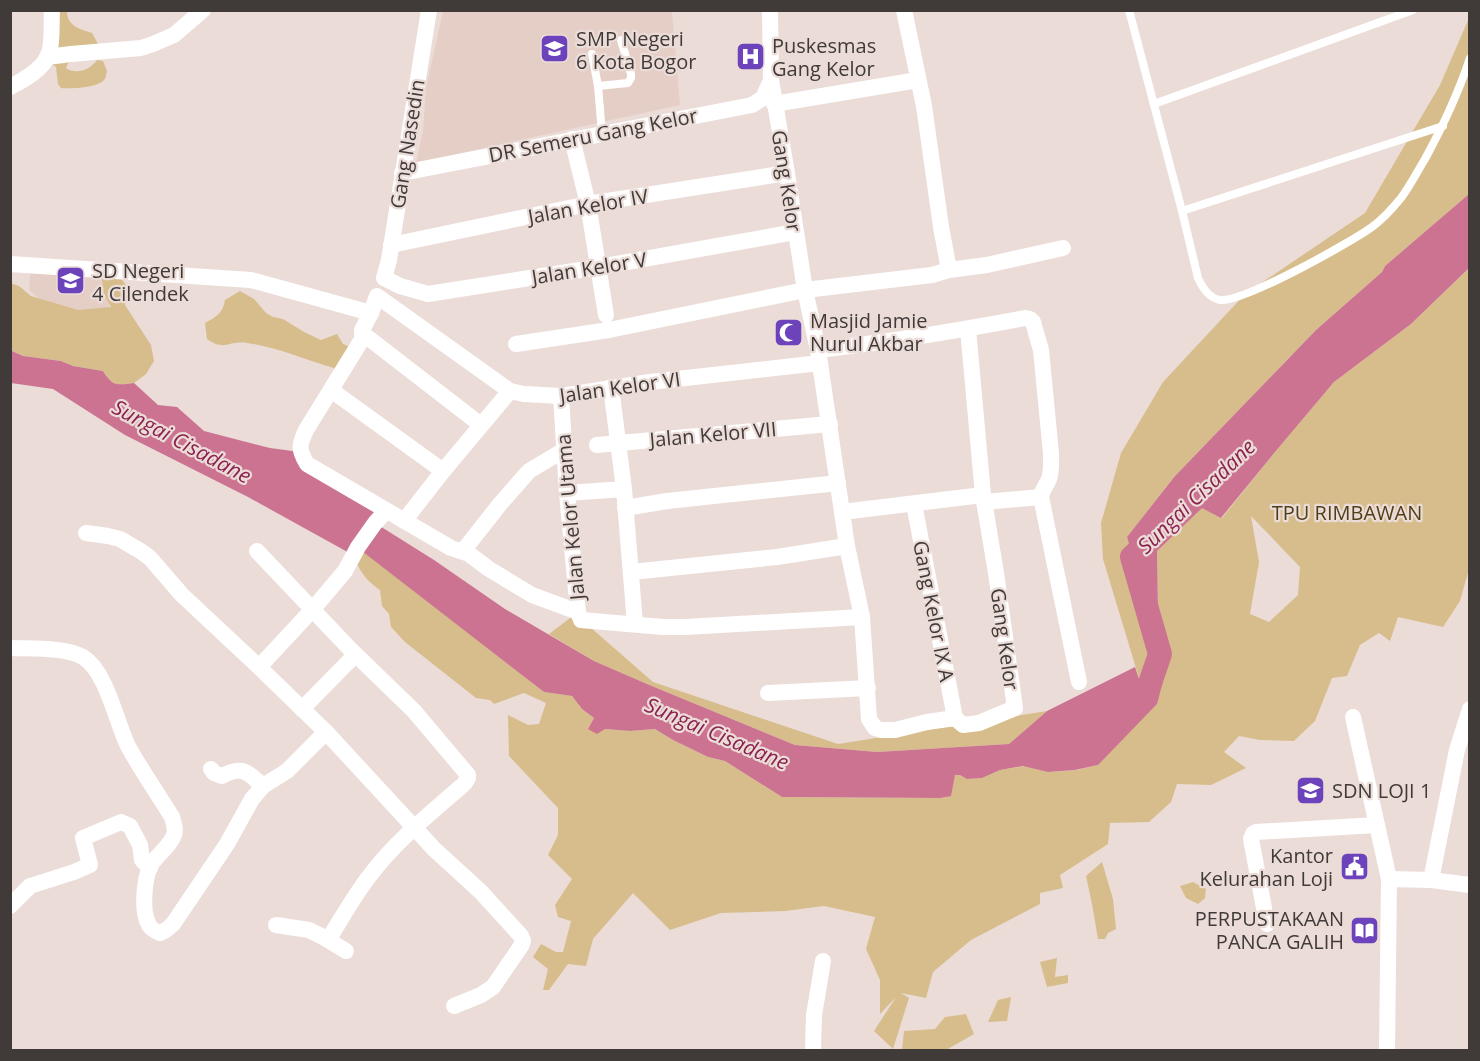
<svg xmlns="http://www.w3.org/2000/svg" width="1480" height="1061" viewBox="0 0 1480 1061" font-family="'Open Sans',sans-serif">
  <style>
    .built { fill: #e5cec6 }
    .green { fill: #d7bd8c; fill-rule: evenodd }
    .water { fill: #cc7392 }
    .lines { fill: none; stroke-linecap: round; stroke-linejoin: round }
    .river { stroke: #cc7392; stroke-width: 24 }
    .service { stroke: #fff; stroke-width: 8 }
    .minor { stroke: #fff; stroke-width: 16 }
    .labels { text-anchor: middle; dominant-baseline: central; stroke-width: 4.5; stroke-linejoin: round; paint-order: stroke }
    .poi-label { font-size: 20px; fill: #403a38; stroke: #ebdcd7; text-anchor: start }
    .street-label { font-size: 20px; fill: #403a38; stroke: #ebdcd7 }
    .park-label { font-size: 20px; fill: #503e18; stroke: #ebdcd7 }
    .water-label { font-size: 21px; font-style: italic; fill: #8c2150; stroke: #ebdcd7 }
  </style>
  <rect width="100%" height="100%" fill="#ebdcd7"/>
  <g class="built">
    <polygon points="443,11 672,11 680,105 416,163 423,131 426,88"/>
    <polygon points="31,267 115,272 108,313 50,307 29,290"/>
  </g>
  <g class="green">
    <path d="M53 11H67C67 26 80 29 92 33L103 53 68 63 66 68C76 75 90 70 97 60L103 61 107 71C106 74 106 78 104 80 97 88 70 89 61 88L58 84 56 67 50 63Z"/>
    <polygon points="1469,18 1469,194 1385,266 1382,272 1316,330 1175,476 1127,537 1160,654 1145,698 1103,559 1101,523 1121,453 1163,382 1245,294 1365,213 1440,85"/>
    <path d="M1469 268V569L1460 601 1443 627 1398 617 1390 641 1379 633 1360 645 1347 676 1332 678 1315 721 1294 741 1260 740 1239 736 1224 752 1246 768 1211 785 1177 784 1171 802 1149 822 1110 823 1108 844 1060 875 1063 888 1040 893V904L971 940 933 972 926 998 901 993 909 998 893 1049 874 1031 896 997 880 1014V980L866 949 875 917 824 906 785 911 721 913 670 930 633 893 593 939 586 966 568 964 549 990H543L548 969 533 957 541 944 556 952H563L571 921 558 917 555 905 572 879 548 855 558 835V808L509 756 508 715 528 725 539 724 546 703 524 693 494 704 490 700 476 698 405 642 391 627 389 614 382 606 380 590C366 581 359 570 353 555L358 547 544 692 572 696 582 709 594 718 588 729H605L630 731 655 729 673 740 708 757 725 761 782 797 940 798 955 775H960L968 779 982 778 1000 770 1025 766 1049 772 1077 770 1098 765 1167 666 1158 610 1157 551 1202 507 1222 518 1275 452 1334 382 1411 324ZM1251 516 1300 567 1298 595 1269 622 1250 614 1259 562Z"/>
    <polygon points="118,274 128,288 125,305 151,345 154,361 146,374 134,383 118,385 109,380 103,371 73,366 61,361 23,356 11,350 10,283 19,286 31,296 78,310 111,307 104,294 102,279"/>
    <path d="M240 291 254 299 266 313 273 317 283 319 304 332 321 340 337 334 343 344 350 347 335 384 334 368C305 360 277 347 247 343 228 340 225 352 207 339L205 323C216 317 223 313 225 300Z"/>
    <polygon points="578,612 582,620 653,682 838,744 1047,711 1009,744 877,752 795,745 647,684 594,661 549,634"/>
    <polygon points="1102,862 1113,899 1116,929 1108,933 1105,939 1098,939 1092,904 1086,876"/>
    <polygon points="1193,882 1206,889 1205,898 1198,904 1186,898 1180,886"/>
    <polygon points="1057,958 1055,977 1068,975 1068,983 1047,987 1040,962"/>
    <polygon points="1011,997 1007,1021 988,1022 998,1000"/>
    <polygon points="966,1014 974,1034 946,1050 915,1049 912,1050 902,1050 904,1031 935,1029 945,1017"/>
  </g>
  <path class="water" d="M1469 194V268L1411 324 1334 382 1275 452 1221 518 1202 508 1157 551 1158 610 1167 666 1157 704 1098 765 1075 770 1048 772 1023 766 1000 770 982 778 967 779 960 775H955L951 796 940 798 782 797 725 761 708 757 673 740 655 729 630 731 605 729 597 734 588 729 594 718 582 709 572 696 544 692 358 548 353 555 248 497 125 435 53 389 11 383 10 350 23 356 61 361 73 366 103 371C113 387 117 385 134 383L158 405 177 407 204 431 270 448 300 452 386 511 375 523 434 560 505 609 594 661 647 684 795 745 877 752 1009 744 1047 711 1135 667 1145 697 1160 654 1127 537 1175 476 1316 330 1382 272 1385 266Z"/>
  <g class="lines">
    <g class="river">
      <polyline points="414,568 473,613 500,629"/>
      <polyline points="1114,711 1145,698 1160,654 1132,557 1157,534"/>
    </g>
    <g class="service">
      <path d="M1129 10 1182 211 1198 278C1202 287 1209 298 1220 300 1242 303 1350 243 1372 227 1383 219 1392 209 1401 198 1410 186 1417 172 1425 159 1443 126 1458 94 1470 58"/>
      <polyline points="592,54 598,86 602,133"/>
      <polyline points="598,86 628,83 631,78 631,74 621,40"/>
      <polyline points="1154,104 1413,10"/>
      <polyline points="1182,211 1443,126"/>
    </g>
    <g class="minor">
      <polyline points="429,10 389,260 384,278 400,286 428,294 599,267 795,232"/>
      <polyline points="770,10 771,80 787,173 805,290 818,350"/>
      <polyline points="47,57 71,54 141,48 153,44 174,35 203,10"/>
      <path d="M10 87C24 80 44 69 49 53 53 40 51 24 52 10"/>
      <polyline points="774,104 918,80"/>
      <polyline points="572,139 588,204 606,315"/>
      <polyline points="402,173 752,105 763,98 771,80"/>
      <polyline points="391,245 588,204 787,173"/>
      <polyline points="10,264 251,280 371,313"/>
      <polyline points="949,270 987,265 1063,248"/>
      <path d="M968 329 983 495 996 573 1015 708 979 723 963 725 955 718 927 722 895 730H881L875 728 869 719 862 617 847 546 818 350C887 342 956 331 1025 318L1030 319 1033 322 1041 350 1051 453C1051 462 1052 471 1049 479 1046 486 1042 490 1041 497L1079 682"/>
      <path d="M364 336 306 430C299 445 298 449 307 464L451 548 469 554 489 569 532 595 578 612"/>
      <polyline points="516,344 609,330 805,290 932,275 949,270 941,227 924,106 904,10"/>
      <polyline points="611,387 624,489 635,624"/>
      <polyline points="331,390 443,471"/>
      <polyline points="561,396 567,493 578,612 581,620 663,627 685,627 862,617"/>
      <polyline points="481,425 362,333 362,330 371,313 377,296 510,391 524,394 561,396 650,382 820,363"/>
      <polyline points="597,445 830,424"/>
      <polyline points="567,493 624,489"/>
      <polyline points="984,502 1041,497"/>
      <polyline points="914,504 955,718"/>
      <polyline points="625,508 667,501 838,483"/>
      <polyline points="842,512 983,495"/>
      <polyline points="404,521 443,471 510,391"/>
      <polyline points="86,533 108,536 120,539 142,552 150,558 182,595 259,667 326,732 434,849 481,892 521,936 523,941 521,946 493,987 481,995 454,1006"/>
      <path d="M257 551 350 649 414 711 468 775V778L464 784C432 812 397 840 371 874 355 894 342 918 328 940"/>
      <polyline points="463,551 500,504 529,471 564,450"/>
      <polyline points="631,572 777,557 847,546"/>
      <path d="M10 648C31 649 66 647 83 657 107 672 116 722 128 746 141 770 158 794 172 817 174 824 176 829 174 835 170 847 157 854 151 865 144 878 141 912 149 925 151 929 155 931 160 933L166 930 173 924 227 844 252 799 263 786 287 771 326 732"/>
      <polyline points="259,667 313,609 345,571 358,547 375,523 386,511"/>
      <polyline points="768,693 868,688"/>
      <polyline points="302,709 355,655"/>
      <polyline points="1353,717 1389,879 1387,1050"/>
      <path d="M211 769 214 773 222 776C243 765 247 772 263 786"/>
      <polyline points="1389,879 1431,880 1470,885"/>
      <polyline points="1431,880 1457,750 1470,709"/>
      <polyline points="10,906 30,886 74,872 90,865 83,838 121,822 130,826 140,845 142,860 150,868"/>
      <polyline points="1267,924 1251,839 1253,834 1256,832 1377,825"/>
      <polyline points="276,925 309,930 323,937 346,951"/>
      <polyline points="813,1050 814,1015 823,961"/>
    </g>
  </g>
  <defs>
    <symbol id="school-square" viewBox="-11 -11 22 22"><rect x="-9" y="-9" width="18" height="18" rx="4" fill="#6d43bb" stroke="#ebdcd7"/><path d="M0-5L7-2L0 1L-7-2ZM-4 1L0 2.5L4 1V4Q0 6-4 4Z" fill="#fff"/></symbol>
    <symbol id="hospital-square" viewBox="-11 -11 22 22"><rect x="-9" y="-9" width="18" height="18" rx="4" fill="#6d43bb" stroke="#ebdcd7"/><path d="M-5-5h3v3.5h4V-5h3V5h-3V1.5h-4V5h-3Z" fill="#fff"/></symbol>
    <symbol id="mosque-square" viewBox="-11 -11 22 22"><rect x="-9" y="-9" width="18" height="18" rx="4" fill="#6d43bb" stroke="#ebdcd7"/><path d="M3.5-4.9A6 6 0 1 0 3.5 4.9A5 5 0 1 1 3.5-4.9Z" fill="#fff"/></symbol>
    <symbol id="civic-square" viewBox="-11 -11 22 22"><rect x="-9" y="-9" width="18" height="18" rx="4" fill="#6d43bb" stroke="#ebdcd7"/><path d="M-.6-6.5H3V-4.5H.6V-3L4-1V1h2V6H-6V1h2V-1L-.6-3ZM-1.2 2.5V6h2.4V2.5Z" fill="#fff"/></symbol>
    <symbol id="library-square" viewBox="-11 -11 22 22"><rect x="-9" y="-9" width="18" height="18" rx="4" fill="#6d43bb" stroke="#ebdcd7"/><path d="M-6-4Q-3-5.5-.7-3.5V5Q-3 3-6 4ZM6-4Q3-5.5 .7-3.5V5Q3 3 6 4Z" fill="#fff"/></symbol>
  </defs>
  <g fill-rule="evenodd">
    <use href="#school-square" x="538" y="32" width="33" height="33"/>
    <use href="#hospital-square" x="734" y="40" width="33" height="33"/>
    <use href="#school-square" x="54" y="264" width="33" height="33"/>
    <use href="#mosque-square" x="772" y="316" width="33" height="33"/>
    <use href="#school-square" x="1294" y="774" width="33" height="33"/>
    <use href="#civic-square" x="1338" y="850" width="33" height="33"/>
    <use href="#library-square" x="1348" y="914" width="33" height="33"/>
  </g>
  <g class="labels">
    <g class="poi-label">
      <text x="576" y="38">SMP Negeri<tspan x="576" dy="23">6 Kota Bogor</tspan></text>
      <text x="772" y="45">Puskesmas<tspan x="772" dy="23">Gang Kelor</tspan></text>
      <text x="92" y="270">SD Negeri<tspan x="92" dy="23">4 Cilendek</tspan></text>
      <text x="810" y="320">Masjid Jamie<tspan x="810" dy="23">Nurul Akbar</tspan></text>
      <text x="1332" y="790">SDN LOJI 1</text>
      <text x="1333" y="855" text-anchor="end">Kantor<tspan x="1333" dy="23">Kelurahan Loji</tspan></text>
      <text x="1344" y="918" text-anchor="end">PERPUSTAKAAN<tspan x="1344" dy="23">PANCA GALIH</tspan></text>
    </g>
    <g class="street-label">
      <text transform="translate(593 135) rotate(-11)">DR Semeru Gang Kelor</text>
      <text transform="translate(407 144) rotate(-81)">Gang Nasedin</text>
      <text transform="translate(787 181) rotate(81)">Gang Kelor</text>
      <text transform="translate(588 206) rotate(-10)">Jalan Kelor IV</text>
      <text transform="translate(589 268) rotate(-9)">Jalan Kelor V</text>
      <text transform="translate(620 387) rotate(-8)">Jalan Kelor VI</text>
      <text transform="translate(713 434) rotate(-5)">Jalan Kelor VII</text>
      <text transform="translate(570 517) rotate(-95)">Jalan Kelor Utama</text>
      <text transform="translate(934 611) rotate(79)">Gang Kelor IX A</text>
      <text transform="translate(1005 639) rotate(82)">Gang Kelor</text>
    </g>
    <g class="park-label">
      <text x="1347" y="512">TPU RIMBAWAN</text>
    </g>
    <g class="water-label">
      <text transform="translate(182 441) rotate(28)">Sungai Cisadane</text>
      <text transform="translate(1196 496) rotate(-44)">Sungai Cisadane</text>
      <text transform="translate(717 733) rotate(23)">Sungai Cisadane</text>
    </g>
  </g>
  <rect width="1480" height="1061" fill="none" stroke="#403a38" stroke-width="24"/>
</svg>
